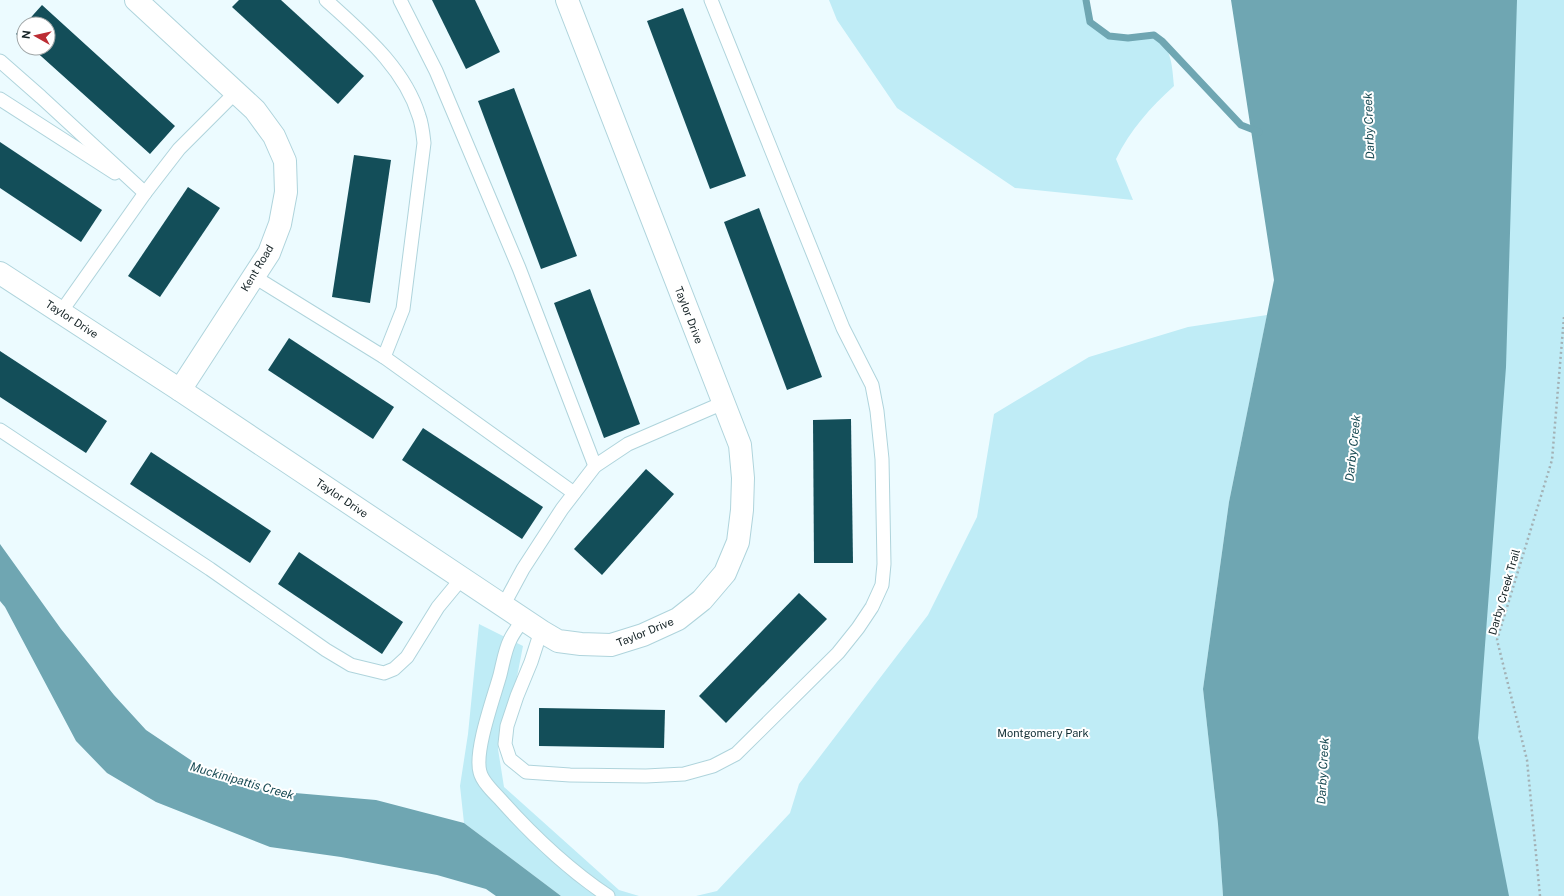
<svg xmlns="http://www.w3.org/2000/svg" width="1564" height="896" viewBox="0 0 1564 896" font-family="'Public Sans',sans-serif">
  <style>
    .green { fill: #bfecf6 }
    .water { fill: #6fa6b2 }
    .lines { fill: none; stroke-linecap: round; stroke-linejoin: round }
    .stream { stroke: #6fa6b2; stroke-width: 7 }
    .building { fill: #134e59 }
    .service-casing { stroke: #afd4dc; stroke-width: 15 }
    .minor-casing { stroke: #afd4dc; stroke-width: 24 }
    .path { stroke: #a3b1b5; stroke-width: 2.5; stroke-dasharray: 2 3; stroke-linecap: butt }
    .service { stroke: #fff; stroke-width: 13 }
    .minor { stroke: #fff; stroke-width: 22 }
    .labels { text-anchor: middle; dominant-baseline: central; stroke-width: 4; stroke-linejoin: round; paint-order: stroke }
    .street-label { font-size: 11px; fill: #122023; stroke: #fff }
    .park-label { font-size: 11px; fill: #112e34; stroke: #fff }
    .water-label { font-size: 12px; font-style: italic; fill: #184a53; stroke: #fff }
  </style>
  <rect width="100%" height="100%" fill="#ecfbff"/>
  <g class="green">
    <path d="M829 0H1086L1090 22 1109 36 1128 38 1154 35C1172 48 1172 65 1174 86 1150 108 1130 130 1116 159L1133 200 1015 188 897 108 837 20Z"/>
    <polygon points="1481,0 1564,0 1564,896 1483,896 1473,826"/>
    <polygon points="1267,315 1229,502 1203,689 1218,824 1223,896 696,896 717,891 790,813 799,784 928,615 977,517 994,414 1089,357 1188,327"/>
    <polygon points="479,624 523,646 516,682 503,718 498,749 504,787 619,890 639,896 561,896 464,823 460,786 468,734"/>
  </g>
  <g class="water">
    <polygon points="1231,0 1517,0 1506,367 1478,738 1509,896 1223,896 1218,824 1203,689 1229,502 1274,280"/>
    <polygon points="0,544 61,629 114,695 146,730 210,773 272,791 376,800 464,823 561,896 496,896 486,889 437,875 341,857 270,847 156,802 107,773 76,741 5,607 0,601"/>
  </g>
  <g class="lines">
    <polyline class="stream" points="1086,0 1090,22 1109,36 1128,38 1154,35 1162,41 1241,125 1259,132"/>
  </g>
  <g class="building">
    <polygon points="239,0 281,0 364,76 338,104 232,7"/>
    <polygon points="432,0 475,0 500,52 466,69"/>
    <polygon points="42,5 175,126 150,154 32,48 48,48 48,24 25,24"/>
    <polygon points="683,8 746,176 710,189 647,21"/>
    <polygon points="24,25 24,41 16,34"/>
    <polygon points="514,88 577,256 541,269 478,101"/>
    <polygon points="0,142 102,210 81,242 0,188"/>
    <polygon points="354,155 391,160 370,303 332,297"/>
    <polygon points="188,187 220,208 160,297 128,276"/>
    <polygon points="759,208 822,377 787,390 724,222"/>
    <polygon points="590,289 640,424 604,438 554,303"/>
    <polygon points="289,338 394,407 373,439 268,370"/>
    <polygon points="0,351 107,421 86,453 0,397"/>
    <polygon points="851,419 853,563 814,563 813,420"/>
    <polygon points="423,428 543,507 522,539 402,460"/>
    <polygon points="151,452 271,531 250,563 130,484"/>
    <polygon points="646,469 674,494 602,575 574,549"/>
    <polygon points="299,552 403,622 382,654 278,584"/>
    <polygon points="799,593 827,619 726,723 699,696"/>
    <polygon points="539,708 665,710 664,748 539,746"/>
  </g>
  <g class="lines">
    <defs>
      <g id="service">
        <path d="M326 0C362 33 404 67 419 116 422 124 423 134 424 143L403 309 384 357"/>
        <polyline points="400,0 436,71 519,268 595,466"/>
        <polyline points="0,61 41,97 145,193"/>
        <polyline points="0,99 115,173"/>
        <polyline points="253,276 384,357 574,493"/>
        <polyline points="61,312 145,193 179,149 236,92"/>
        <polyline points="0,430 210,569 326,650 351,665 384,673 394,669 407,657 438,607 462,578"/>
        <polyline points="503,606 523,569 562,509 595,466 628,444 723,403"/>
        <path d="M523 619C519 626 513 633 510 640 505 650 503 663 500 675 494 697 474 751 480 772 482 781 493 792 500 799 532 835 568 869 608 896"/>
        <polyline points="541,631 531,662 517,696 507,726 505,744 510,759 526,772 570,775 646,776 684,774 713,766 736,754 838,653 858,628 872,607 882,585 884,564 882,459 877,411 872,385 843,328 711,0"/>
      </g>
      <g id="minor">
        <polyline points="136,0 255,110 274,136 285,161 286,192 280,224 269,253 180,390"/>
        <polyline points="0,273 180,390 541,631 558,641 581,644 611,645 643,635 678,619 702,600 725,573 738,542 742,510 743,478 740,445 567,0"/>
      </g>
    </defs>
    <use href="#service" class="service-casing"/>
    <use href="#minor" class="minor-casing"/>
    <polyline class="path" points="1540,896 1527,760 1497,640 1552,460 1564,317"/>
    <use href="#service" class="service"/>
    <use href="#minor" class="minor"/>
  </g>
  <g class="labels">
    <g class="street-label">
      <text transform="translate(257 268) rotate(-59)">Kent Road</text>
      <text transform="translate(689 315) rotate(69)">Taylor Drive</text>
      <text transform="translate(72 319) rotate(33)">Taylor Drive</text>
      <text transform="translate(342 498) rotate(34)">Taylor Drive</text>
      <text transform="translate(1504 592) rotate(-74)">Darby Creek Trail</text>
      <text transform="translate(645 632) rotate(-22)">Taylor Drive</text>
    </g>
    <g class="park-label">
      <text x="1043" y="733">Montgomery Park</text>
    </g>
    <g class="water-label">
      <text transform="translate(1369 126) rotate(-92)">Darby Creek</text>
      <text transform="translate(1353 448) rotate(-84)">Darby Creek</text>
      <text transform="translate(1323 771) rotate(-87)">Darby Creek</text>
      <text transform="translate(242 781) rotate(16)">Muckinipattis Creek</text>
    </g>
  </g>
  <g transform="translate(36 36) rotate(278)"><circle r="19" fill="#ffffff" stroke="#a0a6a7"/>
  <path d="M0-3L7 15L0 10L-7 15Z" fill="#bc2c33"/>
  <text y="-6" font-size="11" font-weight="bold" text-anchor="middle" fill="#122023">N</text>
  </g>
</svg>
